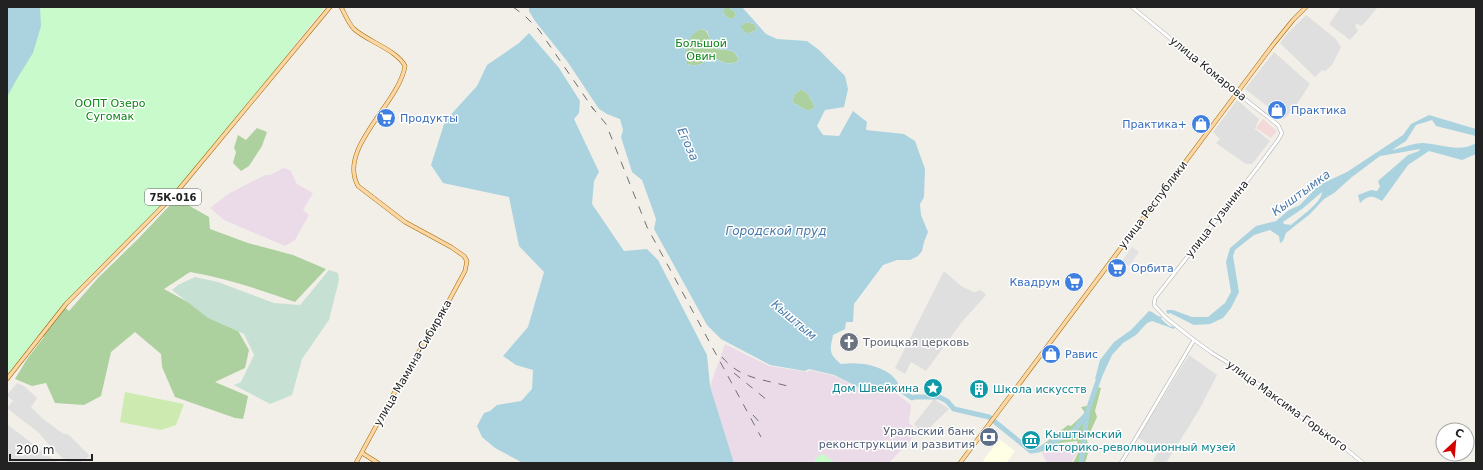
<svg xmlns="http://www.w3.org/2000/svg" width="1483" height="470" viewBox="0 0 1483 470" font-family="'DejaVu Sans',sans-serif">
  <style>
    .residential { fill: #e0dfdf }
    .commercial { fill: #f2dad9 }
    .industrial { fill: #ebdbe8 }
    .education { fill: #ffffe5 }
    .grass { fill: #cdebb0 }
    .forest { fill: #add19e }
    .wetland { fill: #c6e0d4 }
    .park { fill: #c8facc }
    .parking { fill: #e2e2e2 }
    .water { fill: #aad3df; fill-rule: evenodd }
    .lines { fill: none; stroke-linecap: round; stroke-linejoin: round }
    .river { stroke: #aad3df; stroke-width: 5 }
    .minor-casing { stroke: #a9a9a9; stroke-width: 4 }
    .major-casing { stroke: #a06b00; stroke-width: 4.5 }
    .minor { stroke: #fff; stroke-width: 3 }
    .major { stroke: #fcd6a4; stroke-width: 3.5 }
    .rail { stroke: #707070; stroke-width: 1; stroke-dasharray: 8 8; stroke-linecap: butt }
    .labels { text-anchor: middle; dominant-baseline: central; stroke-width: 3; stroke-linejoin: round; paint-order: stroke }
    .shield { fill: #fff; stroke: #646464; stroke-width: 1 }
    .shield-label { font-size: 10px; font-weight: bold; fill: #222 }
    .park-label { font-size: 11px; fill: #0c8416; stroke: #fff }
    .street-label { font-size: 11px; fill: #222; stroke: #fff }
    .shop-label { font-size: 11px; fill: #366cbe; stroke: #fff; text-anchor: start }
    .worship-label { font-size: 11px; fill: #5b616d; stroke: #fff; text-anchor: start }
    .culture-label { font-size: 11px; fill: #0d838f; stroke: #fff; text-anchor: start }
    .service-label { font-size: 11px; fill: #4e5e75; stroke: #fff; text-anchor: end }
    .water-label { font-size: 12px; font-style: italic; fill: #4a7aab; stroke: #fff }
  </style>
  <rect width="100%" height="100%" fill="#f2efe9"/>
  <g class="residential">
    <polygon points="1341,7 1378,7 1362,26 1357,24 1355,25 1358,31 1350,40 1329,24"/>
    <polygon points="1306,15 1336,39 1341,47 1332,65 1325,71 1322,70 1315,77 1280,43 1286,35"/>
    <polygon points="1274,52 1310,84 1295,107 1284,119 1245,89"/>
    <polygon points="1237,100 1259,119 1255,129 1270,141 1252,164 1246,164 1216,143 1220,139 1213,132"/>
    <polygon points="944,271 961,286 974,292 981,290 986,295 961,323 926,371 911,362 905,374 895,368"/>
    <polygon points="1189,355 1217,375 1199,410 1166,463 1152,463 1159,450 1138,438"/>
    <polygon points="17,383 24,386 37,398 31,407 42,418 62,433 69,435 90,456 79,463 68,463 50,446 39,433 7,408 13,401 7,395"/>
    <polygon points="934,399 949,409 923,434 914,424"/>
    <polygon points="7,424 38,448 58,463 9,463 7,460"/>
  </g>
  <polygon class="commercial" points="1263,119 1277,131 1271,138 1256,128"/>
  <g class="industrial">
    <polygon points="283,168 290,170 297,184 313,193 303,210 309,215 295,240 285,246 224,220 210,208 228,194 265,175 270,175"/>
    <polygon points="725,344 769,366 808,372 809,370 834,376 872,394 890,388 911,405 909,423 918,432 889,463 734,463 710,386"/>
    <polygon points="1063,444 1075,444 1077,453 1071,463 1047,463 1042,453"/>
  </g>
  <polygon class="education" points="999,439 1015,451 1006,463 985,463 983,461"/>
  <polygon class="grass" points="125,392 184,404 176,425 161,430 120,422"/>
  <g class="forest">
    <polygon points="728,7 735,12 736,16 731,19 726,17 723,12 724,8"/>
    <polygon points="745,22 754,24 757,30 746,34 741,28 741,25 744,25"/>
    <path d="M701 29 706 31C709 35 710 42 713 46 721 55 732 43 739 60 730 67 722 62 713 57 703 62 700 68 687 64 684 50 687 34 701 29Z"/>
    <polygon points="801,89 808,94 815,107 808,111 792,102 794,95"/>
    <polygon points="257,128 267,132 262,146 249,166 241,171 233,163 236,152 234,148 238,135 246,140"/>
    <path d="M181 201 209 217 210 229 248 243 293 255 326 269 295 302C260 290 226 278 190 272L164 289 237 329 249 350 245 368 215 382 248 396 245 411 243 419 235 418 175 397 162 367 161 354 135 332 111 352 101 396 84 405 55 403 46 383 32 386 15 379 27 359 44 337 36 335 58 301 69 311 98 278 139 238 172 203Z"/>
    <polygon points="1097,387 1101,388 1095,411 1097,417 1087,439 1089,450 1085,463 1073,463 1079,451 1077,441 1060,443 1041,452 1040,447 1068,425 1071,426 1085,413 1081,407 1092,405"/>
  </g>
  <polygon class="wetland" points="329,270 338,273 339,280 329,320 302,359 292,395 270,404 234,385 241,382 254,355 244,334 208,318 172,290 178,285 195,277 218,282 274,303 300,305"/>
  <g class="park">
    <path d="M7 7H325C275 69 227 133 174 192 146 223 115 250 86 280 57 310 32 343 7 376Z"/>
    <path d="M823 454 834 462 833 463H814C815 458 818 456 823 454Z"/>
  </g>
  <polygon class="parking" points="1132,247 1139,252 1129,266 1122,261"/>
  <g class="water">
    <polygon points="7,7 40,7 41,26 33,53 18,77 7,97"/>
    <path d="M529 7H726L723 12 726 17 731 19 736 16 735 12 728 7H742L766 34 777 39 807 41 819 50 845 76 848 89 844 107 825 110 817 126 823 135 839 136 853 111 867 122 866 130 904 134 915 141 925 169 924 197 920 204 921 215 928 232 924 242 922 251 918 256 910 260H897L883 265 854 304 853 322H846L845 329 833 335C830 350 828 353 841 364 857 362 876 364 890 374 893 376 896 380 898 383L896 387 872 394 834 375 809 369 805 371 770 365 721 339 707 325 654 229 656 219 642 180 632 172 621 137 623 130 620 119 607 114 599 109 567 61 535 21 529 11ZM745 22 754 24 757 30 746 34 741 27V25H744ZM701 29 707 31C709 35 710 42 713 46 721 55 733 43 739 60 730 67 721 62 713 57 703 62 700 68 687 64 684 50 688 34 701 29ZM801 89 808 94 815 107 808 111 792 102 794 95Z"/>
    <polygon points="529,33 559,68 580,101 579,113 574,119 599,172 594,181 592,204 624,251 647,249 658,260 707,355 710,386 734,463 523,463 495,448 482,437 477,426 484,413 490,411 497,405 521,401 523,399 532,389 533,370 516,365 503,356 528,327 544,272 519,246 509,197 443,183 431,165 445,121 477,86 487,65 519,43"/>
    <path d="M1429 115 1476 129V136L1436 126 1432 120 1416 125 1406 141 1392 150C1402 148 1413 143 1423 143 1440 144 1460 153 1476 143V154L1462 160 1429 151 1408 165 1382 201C1372 195 1368 195 1360 203L1358 195 1371 190 1377 191 1380 187 1378 181 1408 155 1419 151 1420 149 1380 156 1352 177 1334 193 1324 199 1310 214 1286 233 1283 241 1280 243 1279 236 1270 230 1254 235 1235 250 1233 256 1239 292 1231 308 1223 318 1210 324 1194 325 1170 313 1168 314 1166 312 1167 310H1173L1192 317H1208L1225 303 1231 292 1226 262 1230 248 1256 226 1276 221 1289 210 1300 205 1319 185 1347 172 1403 135 1411 124ZM1322 192C1322 202 1299 218 1291 225L1284 224 1283 222 1302 209Z"/>
    <path d="M1149 311C1154 312 1157 317 1162 317L1161 319 1169 326 1175 327 1174 329 1152 321 1147 323 1136 335 1123 343 1112 355 1100 381 1095 379 1100 360 1114 342 1131 330Z"/>
  </g>
  <g class="lines">
    <g class="river">
      <polyline points="891,383 912,398 915,397 939,397 947,401 954,409 989,417 1031,451 1038,450 1074,431 1087,413 1100,375"/>
      <polyline points="1081,463 1087,414"/>
    </g>
    <defs>
      <g id="minor">
        <polyline points="1132,7 1237,93 1278,125 1282,133 1278,140 1258,167 1155,298 1154,305 1165,317 1194,340 1212,353 1245,373 1294,413 1329,435 1363,463"/>
        <polyline points="1121,463 1194,340"/>
      </g>
      <g id="major">
        <path d="M341 7C345 14 348 23 354 29 367 41 397 50 405 66 399 104 337 148 358 186L405 222 451 247 464 256 467 261 465 271 445 308 393 395 356 463"/>
        <polyline points="7,379 66,304 175,194 330,7"/>
        <polyline points="362,453 378,463"/>
        <polyline points="960,463 1272,46 1293,20 1306,7"/>
      </g>
    </defs>
    <use href="#minor" class="minor-casing"/>
    <use href="#major" class="major-casing"/>
    <use href="#minor" class="minor"/>
    <use href="#major" class="major"/>
    <g class="rail">
      <polyline points="513,7 524,15 539,30 594,110"/>
      <polyline points="591,106 606,124 647,227 761,437"/>
      <path d="M722 357C742 381 767 379 794 388"/>
      <polyline points="734,373 767,400"/>
      <polyline points="753,415 762,425"/>
    </g>
  </g>
  <defs>
    <symbol id="shop-disc" viewBox="-11 -11 22 22"><circle r="9.5" fill="#3f7fe0" stroke="#fff"/><path d="M-5-2.5h2.3a2.7 3.5 0 0 1 5.4 0H5L5.5 6h-11ZM-1.5-2.5h3a1.5 2.3 0 0 0-3 0Z" fill="#fff"/></symbol>
    <symbol id="supermarket-disc" viewBox="-11 -11 22 22"><circle r="9.5" fill="#3f7fe0" stroke="#fff"/><path d="M-6-5.5h2.5l.6 2H6L4.5 2H-2.5L-4.4-4H-6ZM-1.5 3.2a1.3 1.3 0 1 0 .1 0ZM3 3.2a1.3 1.3 0 1 0 .1 0Z" fill="#fff"/></symbol>
    <symbol id="church-disc" viewBox="-11 -11 22 22"><circle r="9.5" fill="#6b7280" stroke="#fff"/><path d="M-1.2-6h2.4v3.5h3.3v2.4h-3.3V6h-2.4V-.1h-3.3v-2.4h3.3Z" fill="#fff"/></symbol>
    <symbol id="sight-disc" viewBox="-11 -11 22 22"><circle r="9.5" fill="#0f9aa8" stroke="#fff"/><path d="M0-6L1.8-2.2L6-1.7L2.9 1.2L3.7 5.4L0 3.3L-3.7 5.4L-2.9 1.2L-6-1.7L-1.8-2.2Z" fill="#fff"/></symbol>
    <symbol id="building-disc" viewBox="-11 -11 22 22"><circle r="9.5" fill="#0f9aa8" stroke="#fff"/><path d="M-4-6H4V6H1V3H-1V6H-4ZM-2.5-4.3h1.7v1.8h-1.7ZM.8-4.3h1.7v1.8H.8ZM-2.5-1h1.7V.8h-1.7ZM.8-1h1.7V.8H.8Z" fill="#fff"/></symbol>
    <symbol id="bank-disc" viewBox="-11 -11 22 22"><circle r="9.5" fill="#5c6f8a" stroke="#fff"/><path d="M-6-4H6V4H-6ZM0-2.3a2.3 2.3 0 1 0 0 4.6a2.3 2.3 0 1 0 0-4.6Z" fill="#fff"/></symbol>
    <symbol id="museum-disc" viewBox="-11 -11 22 22"><circle r="9.5" fill="#0f9aa8" stroke="#fff"/><path d="M0-6L6-3V-2H-6V-3ZM-5-1h2V3h-2ZM-1-1h2V3h-2ZM3-1h2V3H3ZM-6 4H6V6H-6Z" fill="#fff"/></symbol>
  </defs>
  <g fill-rule="evenodd">
    <use href="#shop-disc" x="1266" y="99" width="22" height="22"/>
    <use href="#supermarket-disc" x="375" y="107" width="22" height="22"/>
    <use href="#shop-disc" x="1190" y="113" width="22" height="22"/>
    <use href="#supermarket-disc" x="1106" y="257" width="22" height="22"/>
    <use href="#supermarket-disc" x="1063" y="271" width="22" height="22"/>
    <use href="#church-disc" x="838" y="331" width="22" height="22"/>
    <use href="#shop-disc" x="1040" y="343" width="22" height="22"/>
    <use href="#sight-disc" x="922" y="377" width="22" height="22"/>
    <use href="#building-disc" x="968" y="378" width="22" height="22"/>
    <use href="#bank-disc" x="978" y="426" width="22" height="22"/>
    <use href="#museum-disc" x="1020" y="429" width="22" height="22"/>
  </g>
  <g class="labels">
    <rect class="shield" x="145" y="189" width="56" height="16" rx="3"/>
    <g class="shield-label">
      <text x="173" y="197">75К-016</text>
    </g>
    <g class="park-label">
      <text x="701" y="43">Большой<tspan x="701" dy="13">Овин</tspan></text>
      <text x="110" y="103">ООПТ Озеро<tspan x="110" dy="13">Сугомак</tspan></text>
    </g>
    <g class="street-label">
      <text transform="translate(1208 69) rotate(39)">улица Комарова</text>
      <text transform="translate(1153 205) rotate(-53)">улица Республики</text>
      <text transform="translate(1217 219) rotate(-52)">улица Гузынина</text>
      <text transform="translate(413 363) rotate(-60)">улица Мамина-Сибиряка</text>
      <text transform="translate(1287 406) rotate(36)">улица Максима Горького</text>
    </g>
    <g class="shop-label">
      <text x="1291" y="110">Практика</text>
      <text x="400" y="118">Продукты</text>
      <text x="1187" y="124" text-anchor="end">Практика+</text>
      <text x="1131" y="268">Орбита</text>
      <text x="1060" y="282" text-anchor="end">Квадрум</text>
      <text x="1065" y="354">Равис</text>
    </g>
    <g class="worship-label">
      <text x="863" y="342">Троицкая церковь</text>
    </g>
    <g class="culture-label">
      <text x="919" y="388" text-anchor="end">Дом Швейкина</text>
      <text x="993" y="389">Школа искусств</text>
      <text x="1045" y="434">Кыштымский<tspan x="1045" dy="13">историко-революционный музей</tspan></text>
    </g>
    <g class="service-label">
      <text x="975" y="431">Уральский банк<tspan x="975" dy="13">реконструкции и развития</tspan></text>
    </g>
    <g class="water-label">
      <text transform="translate(688 144) rotate(66)">Егоза</text>
      <text transform="translate(1301 193) rotate(-36)">Кыштымка</text>
      <text x="776" y="231">Городской пруд</text>
      <text transform="translate(794 320) rotate(40)">Кыштым</text>
    </g>
  </g>
  <rect width="1483" height="470" fill="none" stroke="#222222" stroke-width="16"/>
  <g transform="translate(1455 442) rotate(26)"><circle r="19" fill="#ffffff" stroke="#a7a7a7"/>
  <path d="M0-3L7 15L0 10L-7 15Z" fill="#d40000"/>
  <text y="-6" font-size="11" font-weight="bold" text-anchor="middle" fill="#222222">С</text>
  </g>
  <path d="M10 454v6h82v-6" fill="none" stroke="#222222" stroke-width="2"/>
  <text x="16" y="454" font-size="12" fill="#222222" stroke="#ffffff" stroke-width="3" paint-order="stroke">200 m</text>
</svg>
